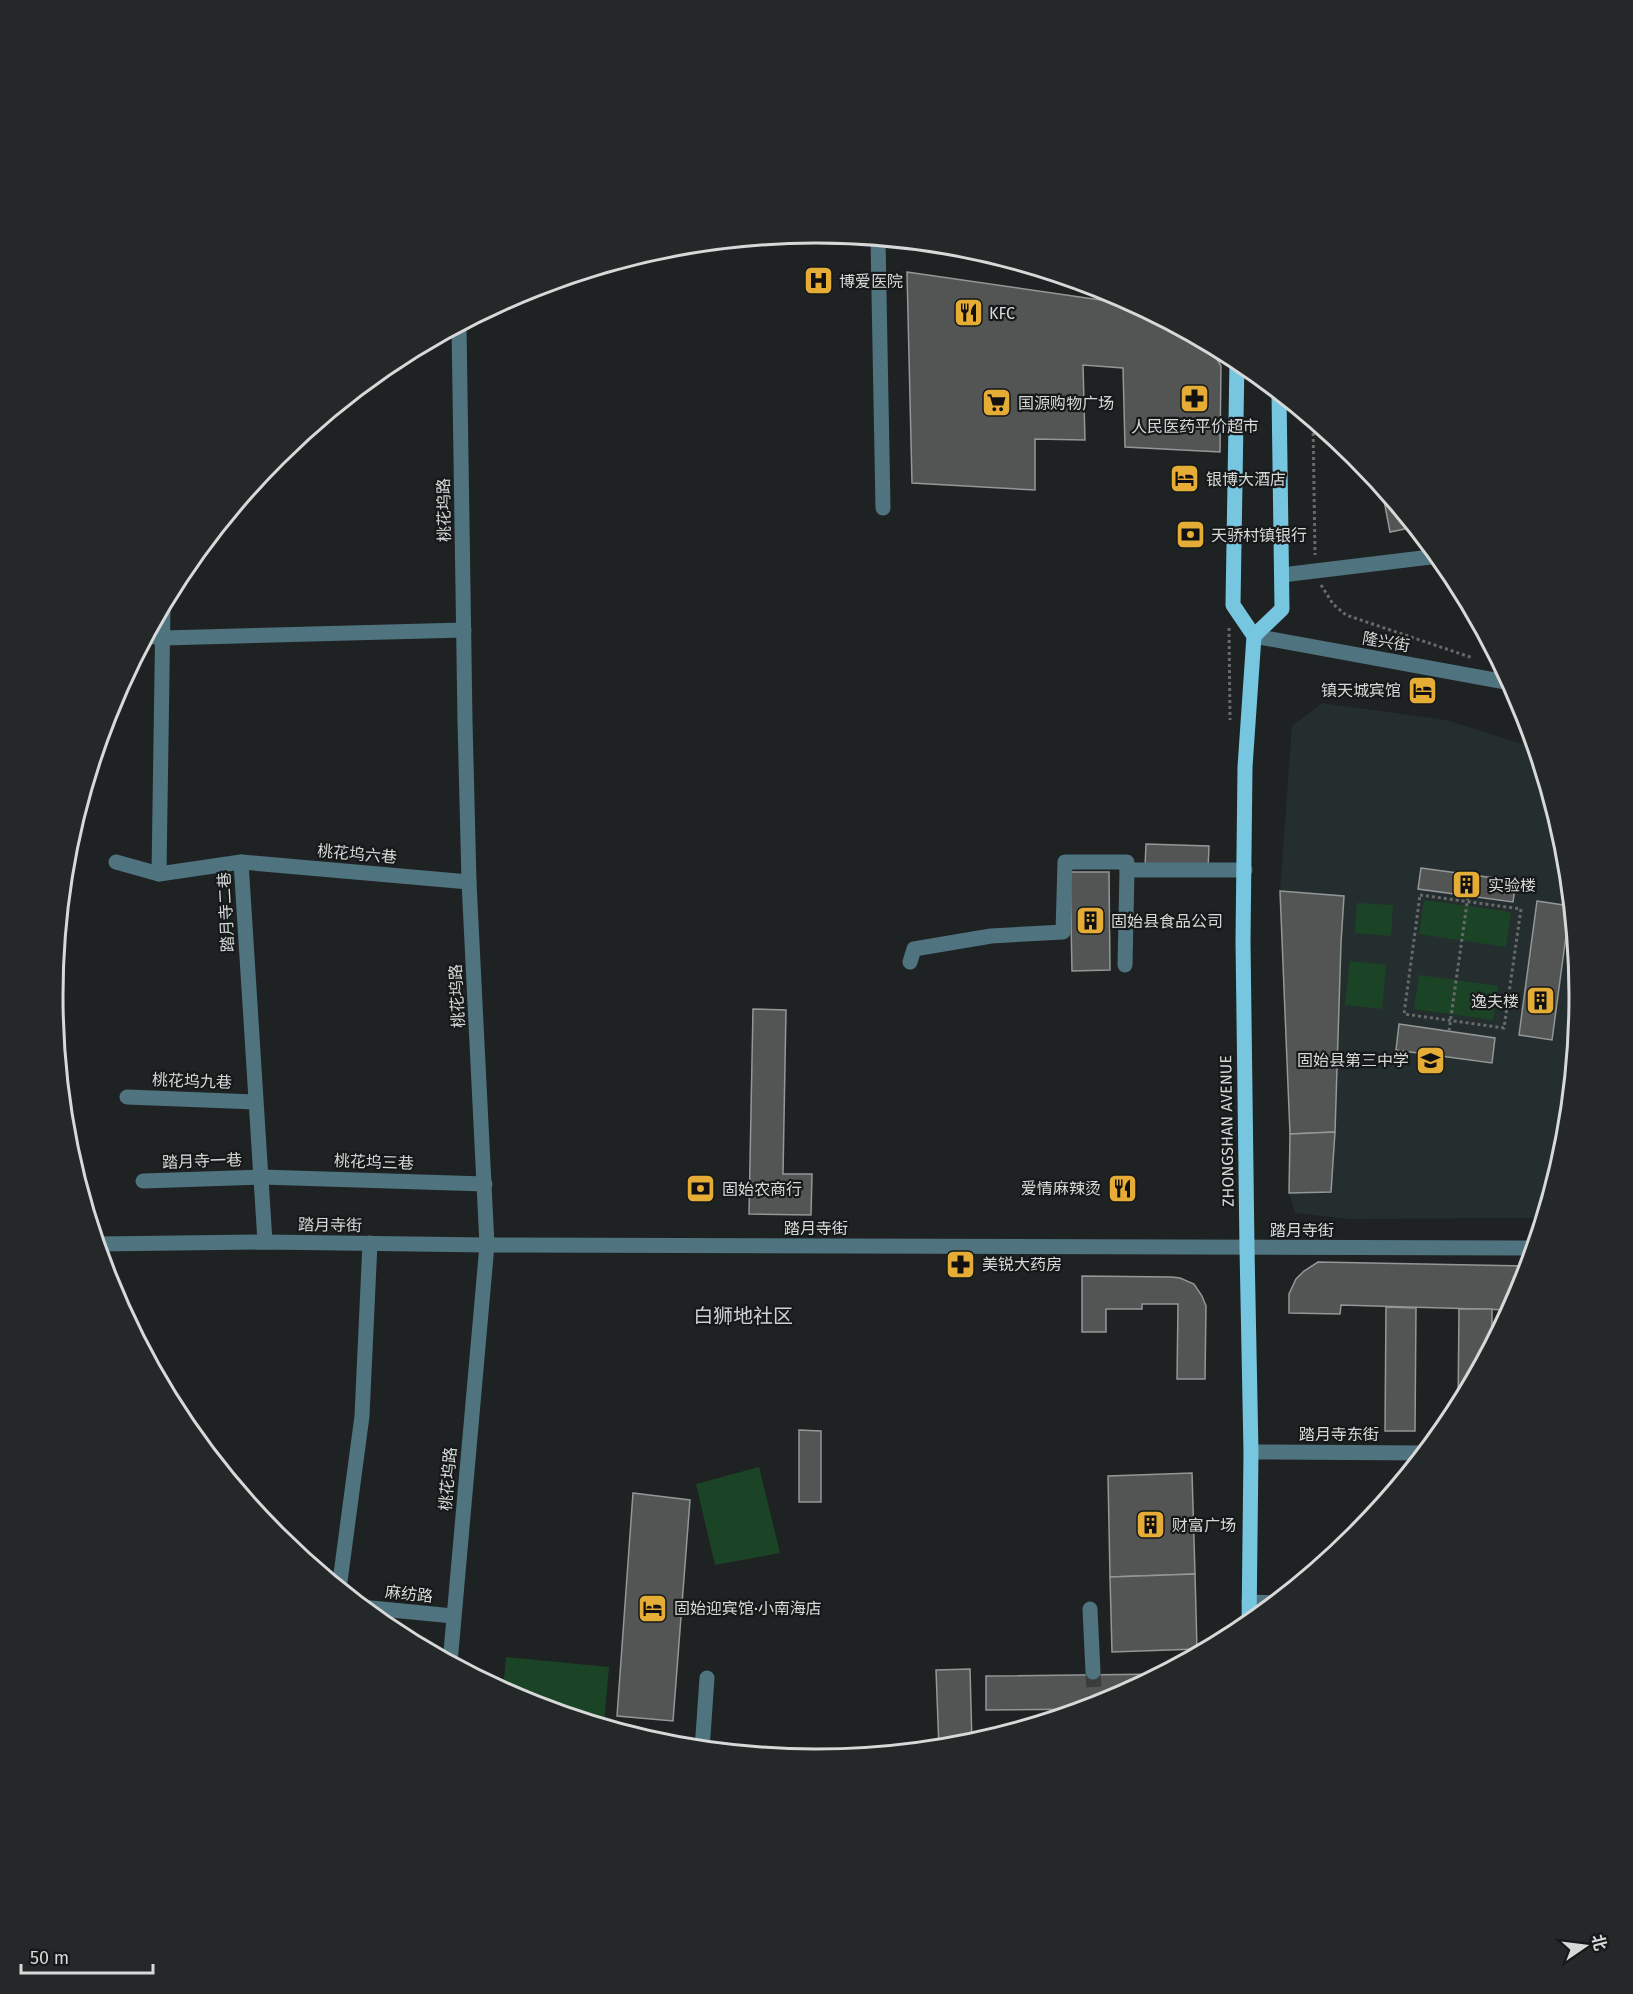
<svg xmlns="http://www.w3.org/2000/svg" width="1633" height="1994" viewBox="0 0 1633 1994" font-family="'Fira Sans','Noto Sans SC',sans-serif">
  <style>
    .built { fill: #242e2e }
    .green { fill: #1b4427 }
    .building { fill: #525554; stroke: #939796; stroke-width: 1.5 }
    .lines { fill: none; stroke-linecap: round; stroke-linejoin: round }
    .minor-tunnel { stroke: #3b3d3d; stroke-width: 15; stroke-dasharray: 15 8; stroke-linecap: butt }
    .path { stroke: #686a6a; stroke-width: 3; stroke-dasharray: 3 3; stroke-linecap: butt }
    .minor { stroke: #4f737f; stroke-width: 15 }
    .major { stroke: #77c6df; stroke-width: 15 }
    .labels { text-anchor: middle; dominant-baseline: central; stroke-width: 4.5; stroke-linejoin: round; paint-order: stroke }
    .poi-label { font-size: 16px; fill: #d7d9d9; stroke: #161919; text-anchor: start }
    .street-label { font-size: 16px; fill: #d7d9d9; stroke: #161919 }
    .quarter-label { font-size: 20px; fill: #ccd0d0; stroke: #161919 }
    .rim { fill: none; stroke: #d7d9d9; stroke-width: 3 }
  </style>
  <rect width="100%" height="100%" fill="#1f2222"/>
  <polygon class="built" points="1322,703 1446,720 1535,748 1566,848 1580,997 1566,1146 1544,1218 1348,1219 1295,1213 1289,1193 1331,1192 1334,1132 1290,1134 1282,943 1280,891 1292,726"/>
  <g class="green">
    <polygon points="1424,900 1511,912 1506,947 1419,934"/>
    <polygon points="1357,903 1393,905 1391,936 1355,933"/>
    <polygon points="1350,961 1386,965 1382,1009 1345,1005"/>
    <polygon points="1419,975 1498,986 1493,1020 1414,1009"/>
    <polygon points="759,1467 780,1553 715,1565 696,1484"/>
    <path d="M506 1657 609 1667 604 1724C571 1721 532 1707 503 1691Z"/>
  </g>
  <g class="building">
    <polygon points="907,272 1135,305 1208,344 1221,366 1220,452 1125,447 1123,368 1083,365 1085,440 1035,439 1035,490 912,483"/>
    <polygon points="1383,489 1414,527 1390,532 1382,490"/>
    <polygon points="1146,844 1209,846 1208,870 1145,867"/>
    <polygon points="1421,868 1516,881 1513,902 1418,889"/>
    <polygon points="1070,872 1109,872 1110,970 1072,971"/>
    <polygon points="1280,891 1344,896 1341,943 1335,1132 1290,1134"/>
    <polygon points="1537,901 1570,906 1552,1040 1519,1035"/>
    <polygon points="753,1009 786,1010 783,1174 812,1174 811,1215 749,1214"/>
    <polygon points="1399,1024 1495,1038 1492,1063 1396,1050"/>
    <polygon points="1335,1132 1331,1192 1289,1193 1290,1134"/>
    <polygon points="1318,1262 1529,1266 1522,1290 1511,1310 1341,1305 1340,1314 1289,1313 1289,1294 1296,1279 1304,1271"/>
    <polygon points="1082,1276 1172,1277 1180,1278 1194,1284 1202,1296 1206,1306 1205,1379 1177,1379 1178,1304 1142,1304 1142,1309 1106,1309 1106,1332 1082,1332"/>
    <polygon points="1386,1307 1416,1308 1415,1431 1385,1431"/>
    <polygon points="1459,1309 1492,1309 1492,1346 1458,1409"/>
    <polygon points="151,1348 154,1370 143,1349"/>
    <polygon points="799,1430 821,1431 821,1502 799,1502"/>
    <polygon points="1192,1473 1195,1574 1110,1577 1108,1476"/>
    <polygon points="633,1493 690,1500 673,1721 617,1716"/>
    <polygon points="1195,1574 1197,1649 1112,1652 1110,1577"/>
    <polygon points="970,1669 972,1744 939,1749 936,1670"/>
    <polygon points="1162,1674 1109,1703 1088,1709 986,1710 986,1676"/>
  </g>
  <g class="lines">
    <polyline class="minor-tunnel" points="1093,1672 1095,1707"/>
    <g class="path">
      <polyline points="935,245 981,252"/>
      <polyline points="1313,421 1315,555"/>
      <polyline points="1321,585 1333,604 1346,615 1473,658"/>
      <polyline points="1229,628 1230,720"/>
      <polygon points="1420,895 1521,909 1504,1028 1404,1014"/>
      <polyline points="1449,1031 1468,896"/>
    </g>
    <g class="minor">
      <polyline points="878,239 883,508"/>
      <polyline points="1282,575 1439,556"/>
      <polyline points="163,606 159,874 241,862 265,1242"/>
      <polyline points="147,636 164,638 464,630"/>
      <polyline points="1254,636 1511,683"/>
      <polyline points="116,862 159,874"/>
      <polyline points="241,862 469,882"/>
      <polyline points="910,962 914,949 991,936 1063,932 1065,862 1127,862 1127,870 1245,870"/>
      <polyline points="1125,965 1127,870"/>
      <polyline points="127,1097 255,1102"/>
      <polyline points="143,1181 261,1177 485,1184"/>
      <polyline points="97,1244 265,1242 487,1245 1535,1248"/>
      <polyline points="1251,1452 1426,1453"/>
      <polyline points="339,1589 362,1416 370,1243"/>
      <polyline points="1249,1602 1277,1603"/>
      <polyline points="361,1607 453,1616"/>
      <polyline points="1090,1609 1093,1672"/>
      <polyline points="450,1663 487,1245 469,882 465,721 459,326"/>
      <polyline points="702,1750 707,1678"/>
    </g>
    <g class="major">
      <polyline points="1237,360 1233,605 1254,636 1245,767 1243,941 1247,1248 1251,1452 1249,1625"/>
      <polyline points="1254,636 1282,609 1279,393"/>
    </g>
  </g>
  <defs>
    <symbol id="hospital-square" viewBox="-11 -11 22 22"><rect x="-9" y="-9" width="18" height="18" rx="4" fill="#e6ad36" stroke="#161919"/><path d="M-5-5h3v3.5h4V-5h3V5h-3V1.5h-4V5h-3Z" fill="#111"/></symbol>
    <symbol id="restaurant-square" viewBox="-11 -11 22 22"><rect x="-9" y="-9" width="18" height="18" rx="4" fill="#e6ad36" stroke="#161919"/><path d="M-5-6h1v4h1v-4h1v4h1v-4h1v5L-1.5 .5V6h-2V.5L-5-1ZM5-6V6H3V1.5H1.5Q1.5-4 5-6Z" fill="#111"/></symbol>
    <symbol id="pharmacy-square" viewBox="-11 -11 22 22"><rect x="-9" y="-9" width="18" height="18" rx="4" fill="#e6ad36" stroke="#161919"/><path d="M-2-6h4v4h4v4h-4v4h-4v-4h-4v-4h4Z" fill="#111"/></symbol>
    <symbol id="supermarket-square" viewBox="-11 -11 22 22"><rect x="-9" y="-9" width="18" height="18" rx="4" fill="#e6ad36" stroke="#161919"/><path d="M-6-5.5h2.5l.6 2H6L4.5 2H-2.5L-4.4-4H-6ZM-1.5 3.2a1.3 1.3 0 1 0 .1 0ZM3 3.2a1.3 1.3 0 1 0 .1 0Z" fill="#111"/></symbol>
    <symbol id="hotel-square" viewBox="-11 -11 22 22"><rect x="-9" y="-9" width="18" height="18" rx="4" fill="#e6ad36" stroke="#161919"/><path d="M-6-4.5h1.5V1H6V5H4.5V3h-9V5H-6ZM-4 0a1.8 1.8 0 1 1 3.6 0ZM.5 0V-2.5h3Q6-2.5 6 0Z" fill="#111"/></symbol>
    <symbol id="bank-square" viewBox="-11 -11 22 22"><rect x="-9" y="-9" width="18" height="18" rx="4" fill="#e6ad36" stroke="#161919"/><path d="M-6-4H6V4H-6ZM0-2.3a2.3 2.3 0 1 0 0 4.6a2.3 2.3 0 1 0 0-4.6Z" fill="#111"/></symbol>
    <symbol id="building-square" viewBox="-11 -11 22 22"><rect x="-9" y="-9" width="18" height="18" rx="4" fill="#e6ad36" stroke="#161919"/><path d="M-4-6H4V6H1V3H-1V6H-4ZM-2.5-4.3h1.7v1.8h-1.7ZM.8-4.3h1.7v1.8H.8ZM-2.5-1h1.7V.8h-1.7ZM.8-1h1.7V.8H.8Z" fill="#111"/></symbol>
    <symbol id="school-square" viewBox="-11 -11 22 22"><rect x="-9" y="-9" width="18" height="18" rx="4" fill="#e6ad36" stroke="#161919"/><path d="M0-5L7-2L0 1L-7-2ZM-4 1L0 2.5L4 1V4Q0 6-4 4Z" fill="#111"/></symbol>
  </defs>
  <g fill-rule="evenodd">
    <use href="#hospital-square" x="802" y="264" width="33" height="33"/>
    <use href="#restaurant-square" x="952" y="296" width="33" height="33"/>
    <use href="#pharmacy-square" x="1178" y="382" width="33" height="33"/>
    <use href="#supermarket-square" x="980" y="386" width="33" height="33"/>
    <use href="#hotel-square" x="1168" y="462" width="33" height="33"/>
    <use href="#bank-square" x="1174" y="518" width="33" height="33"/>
    <use href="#hotel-square" x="1406" y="674" width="33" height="33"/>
    <use href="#building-square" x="1450" y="868" width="33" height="33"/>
    <use href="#building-square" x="1074" y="904" width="33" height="33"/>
    <use href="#building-square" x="1524" y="984" width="33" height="33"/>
    <use href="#school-square" x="1414" y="1044" width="33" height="33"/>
    <use href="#restaurant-square" x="1106" y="1172" width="33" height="33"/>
    <use href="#bank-square" x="684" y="1172" width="33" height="33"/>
    <use href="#pharmacy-square" x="944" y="1248" width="33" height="33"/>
    <use href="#building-square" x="1134" y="1508" width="33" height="33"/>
    <use href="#hotel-square" x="636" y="1592" width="33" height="33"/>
  </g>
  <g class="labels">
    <g class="poi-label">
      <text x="839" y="281">博爱医院</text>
      <text x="989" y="313">KFC</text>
      <text x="1018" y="403">国源购物广场</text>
      <text x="1195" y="426" text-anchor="middle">人民医药平价超市</text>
      <text x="1206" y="479">银博大酒店</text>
      <text x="1211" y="535">天骄村镇银行</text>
      <text x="1401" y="690" text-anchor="end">镇天城宾馆</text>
      <text x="1488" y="885">实验楼</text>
      <text x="1111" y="921">固始县食品公司</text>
      <text x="1519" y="1001" text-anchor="end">逸夫楼</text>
      <text x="1409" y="1060" text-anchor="end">固始县第三中学</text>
      <text x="1101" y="1188" text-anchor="end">爱情麻辣烫</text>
      <text x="722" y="1189">固始农商行</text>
      <text x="982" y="1264">美锐大药房</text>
      <text x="1172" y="1525">财富广场</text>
      <text x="674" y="1608">固始迎宾馆·小南海店</text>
    </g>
    <g class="street-label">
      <text transform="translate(444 510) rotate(-91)">桃花坞路</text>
      <text transform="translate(1386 642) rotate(10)">隆兴街</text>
      <text transform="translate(357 854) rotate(5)">桃花坞六巷</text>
      <text transform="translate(226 912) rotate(-93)">踏月寺二巷</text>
      <text transform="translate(457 996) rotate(-93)">桃花坞路</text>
      <text transform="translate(192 1081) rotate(2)">桃花坞九巷</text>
      <text transform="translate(1227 1131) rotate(-91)">ZHONGSHAN AVENUE</text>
      <text transform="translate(202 1161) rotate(-2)">踏月寺一巷</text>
      <text transform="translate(374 1162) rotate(2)">桃花坞三巷</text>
      <text transform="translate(330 1225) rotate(1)">踏月寺街</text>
      <text x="816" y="1228">踏月寺街</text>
      <text x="1302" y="1230">踏月寺街</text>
      <text x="1339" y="1434">踏月寺东街</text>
      <text transform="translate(448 1479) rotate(-85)">桃花坞路</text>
      <text transform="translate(409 1594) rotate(6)">麻纺路</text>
    </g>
    <g class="quarter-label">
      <text x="743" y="1316">白狮地社区</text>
    </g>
  </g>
  <path d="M0 0H1633V1994H0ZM63 996a753 753 0 1 1 1506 0a753 753 0 1 1-1506 0Z" fill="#252828" fill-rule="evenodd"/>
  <path class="rim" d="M63 996a753 753 0 1 1 1506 0a753 753 0 1 1-1506 0Z"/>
  <g transform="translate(1585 1946) rotate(76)" stroke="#161919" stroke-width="4.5" paint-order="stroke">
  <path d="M0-4.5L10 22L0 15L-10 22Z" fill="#d7d9d9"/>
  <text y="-9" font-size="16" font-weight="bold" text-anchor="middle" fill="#d7d9d9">北</text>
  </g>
  <path d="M21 1964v9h132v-9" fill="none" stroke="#d7d9d9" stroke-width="3"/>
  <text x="30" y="1964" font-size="18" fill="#d7d9d9" stroke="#161919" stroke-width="4.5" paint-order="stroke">50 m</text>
</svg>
